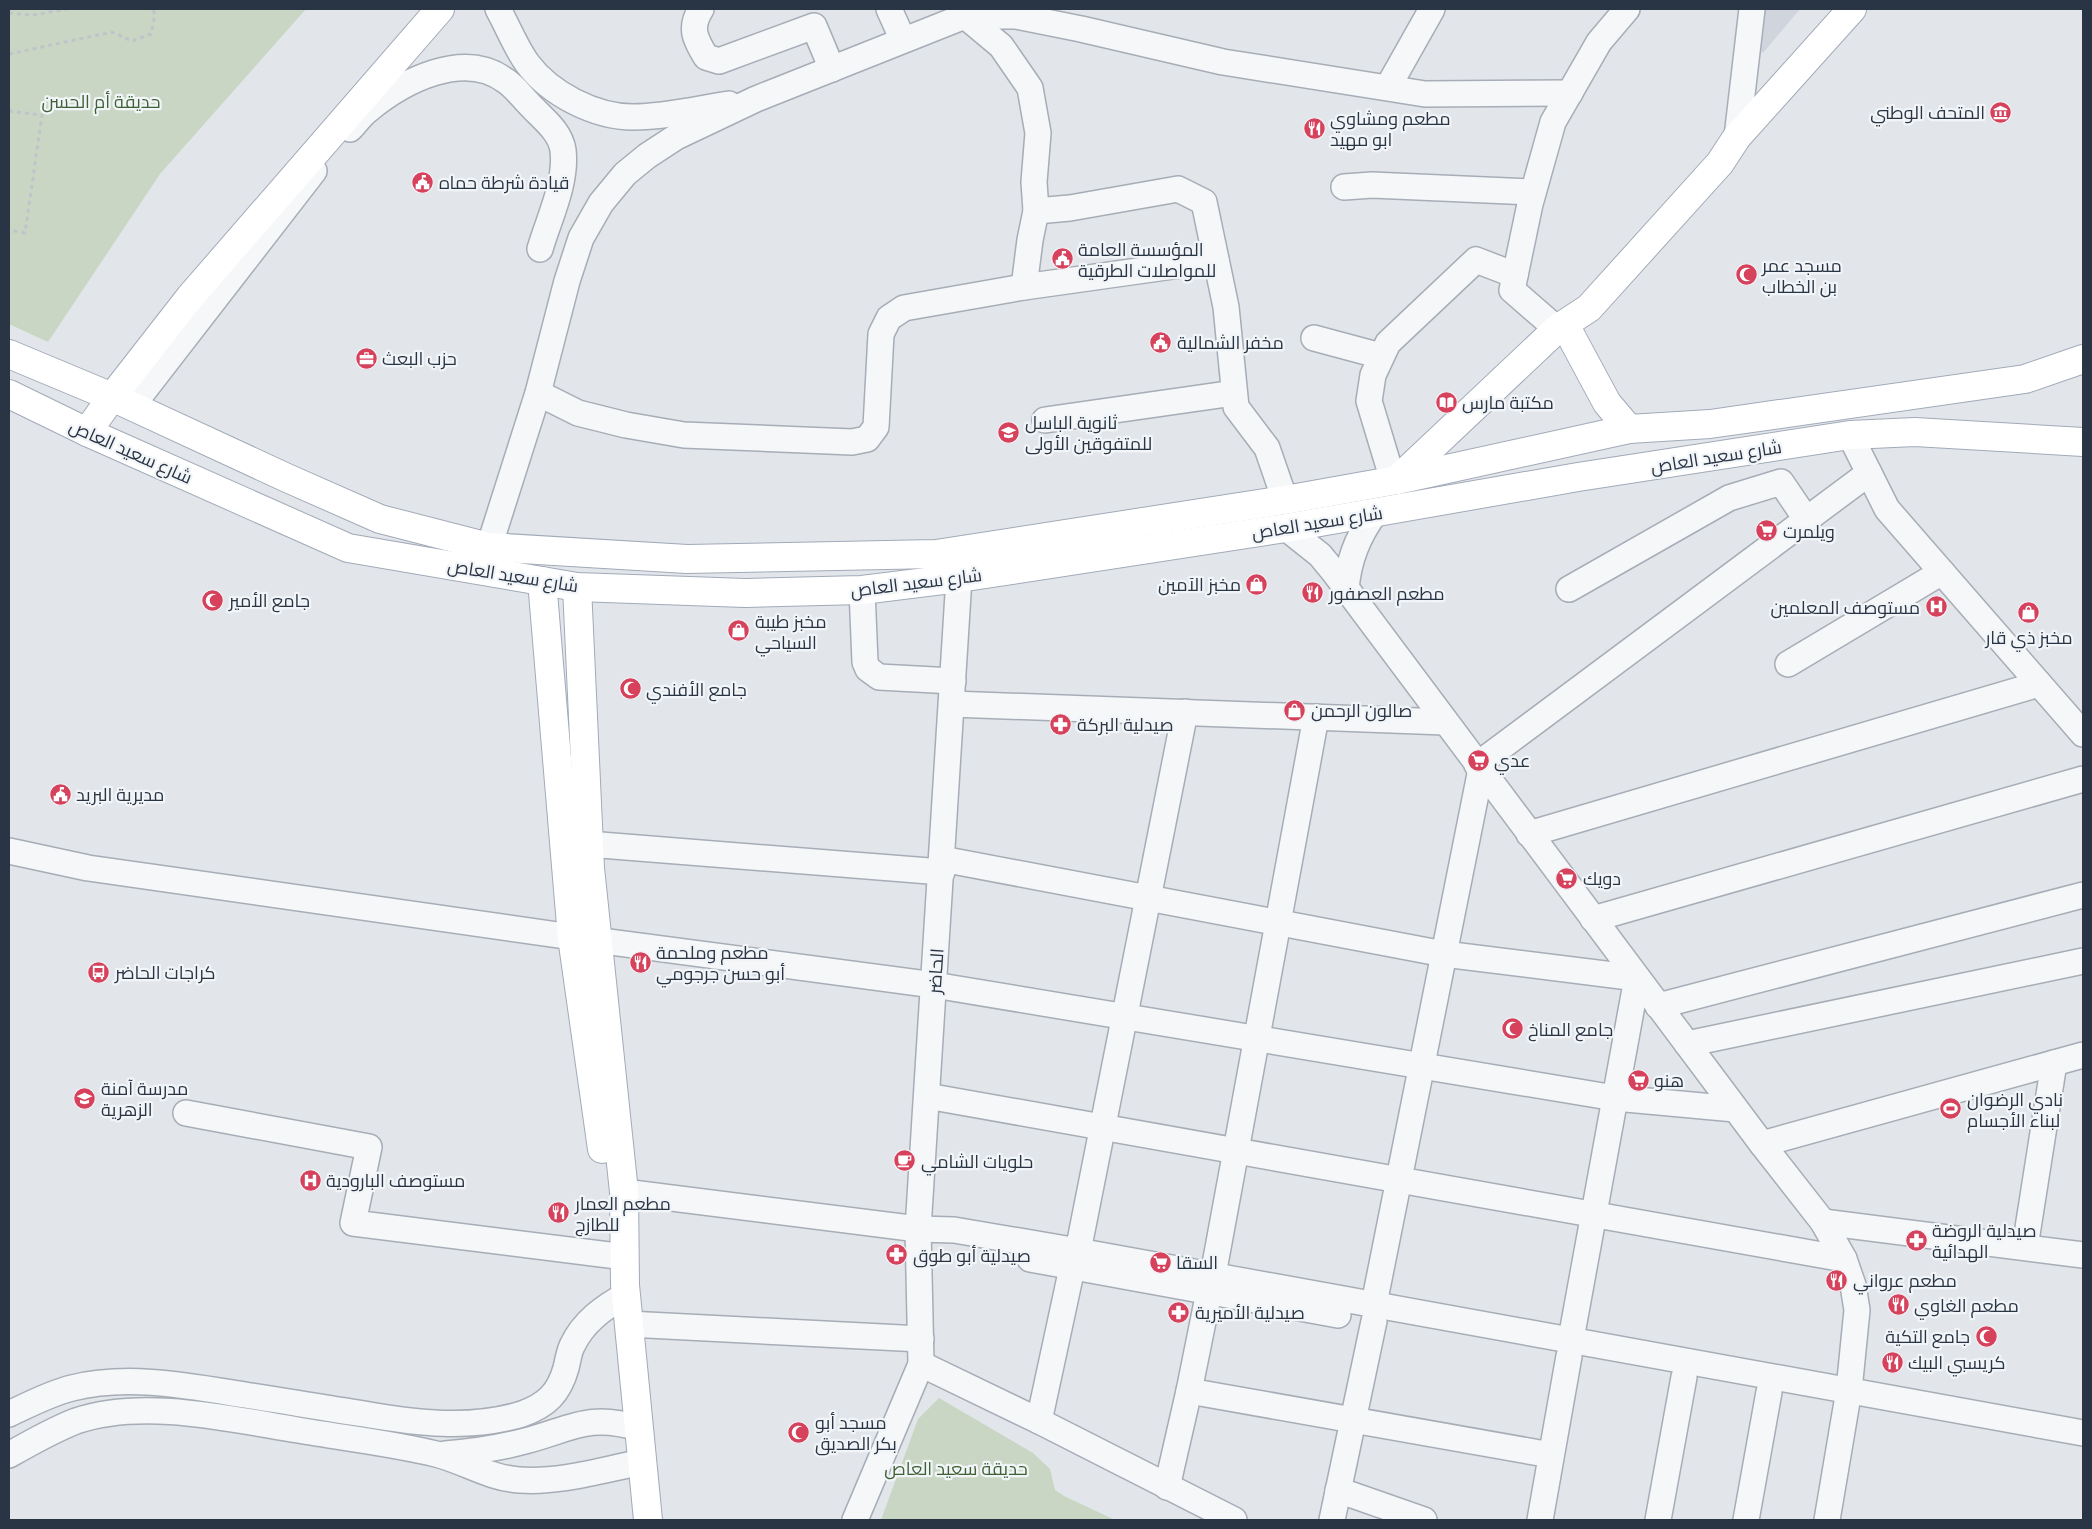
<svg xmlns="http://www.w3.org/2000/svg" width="2092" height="1529" viewBox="0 0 2092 1529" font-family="'Exo 2',Cairo,sans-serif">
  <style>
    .built { fill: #d0d5dd }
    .green { fill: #c8d6c3 }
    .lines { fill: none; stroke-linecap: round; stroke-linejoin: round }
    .minor-casing { stroke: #a7adb6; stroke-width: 28 }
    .major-casing { stroke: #a1aab8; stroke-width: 30 }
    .path { stroke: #c0c4ca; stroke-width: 3; stroke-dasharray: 4 4; stroke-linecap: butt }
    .minor { stroke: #f5f7f9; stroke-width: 25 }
    .major { stroke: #fff; stroke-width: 28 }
    .labels { text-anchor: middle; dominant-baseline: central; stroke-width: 4.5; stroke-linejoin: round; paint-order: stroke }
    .park-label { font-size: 18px; fill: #3f6135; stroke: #f2f5f8 }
    .poi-label { font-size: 18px; fill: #293444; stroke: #f2f5f8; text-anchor: start }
    .street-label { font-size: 18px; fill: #293444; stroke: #f2f5f8 }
  </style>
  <rect width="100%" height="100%" fill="#e2e6eb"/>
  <polygon class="built" points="1755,9 1800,9 1763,53 1750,44"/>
  <g class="green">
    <polygon points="9,9 306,9 160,174 48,342 9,324"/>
    <polygon points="939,1398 1033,1453 1050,1469 1055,1490 1064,1496 1115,1520 881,1520 918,1419"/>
  </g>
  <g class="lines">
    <defs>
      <g id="minor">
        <path d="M498 9C508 27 515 46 527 63 550 94 595 117 633 117 665 117 697 109 729 104"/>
        <path d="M701 9C689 28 695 39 706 57L719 61 814 26 832 69"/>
        <polyline points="889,9 903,40"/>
        <polyline points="965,11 965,16 1001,46 1030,88 1038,133 1034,182 1036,211 1070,208 1178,189 1204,202 1226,307 1236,407 1267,448 1285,500"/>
        <polyline points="1388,87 1432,9"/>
        <path d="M350 129C356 123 361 115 368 110 403 81 464 49 506 81 515 87 522 97 530 105 543 119 560 131 563 150 567 183 549 218 540 249"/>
        <polyline points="1737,137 1752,9"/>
        <polyline points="1344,187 1372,185 1533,192"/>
        <polyline points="1036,211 1030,240 1024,287 1216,260"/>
        <polyline points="1557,329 1512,290 1530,204 1553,122 1599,42 1627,9"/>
        <polyline points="1314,338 1381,356"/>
        <polyline points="538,393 578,413 626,425 684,435 852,442 867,439 876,427 881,334 889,318 904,308 1024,287"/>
        <polyline points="132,406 314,171"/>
        <polyline points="1045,420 1234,393"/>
        <polyline points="1850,435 1887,509 2083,734"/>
        <polyline points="1397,480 1388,464 1369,401 1373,375 1388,343 1476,260 1515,275"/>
        <polyline points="1286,528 1320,555 1334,572 1762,1144 1823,1222 1844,1259 1853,1285 1857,1310 1849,1390 1827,1520"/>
        <polyline points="489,547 538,393 567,281 581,238 601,203 625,174 647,156 676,137 756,99 965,16 1016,16 1081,29 1223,62 1425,94 1570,93"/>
        <polyline points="1569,589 1729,498 1781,482 1806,519"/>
        <polyline points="862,590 865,662 868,669 879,677 953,681"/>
        <path d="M1346 590C1348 561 1357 537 1375 513"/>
        <polyline points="1788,664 1942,572"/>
        <polyline points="952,704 1445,722"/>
        <polyline points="1477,765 1869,473"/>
        <polyline points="1529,834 2039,684"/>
        <polyline points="588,844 942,872"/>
        <polyline points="9,851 88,868 572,937 934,985 1615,1098 1735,1109"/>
        <polyline points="942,859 1444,954 1637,978 1571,1339"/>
        <polyline points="1593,919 2083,779"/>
        <polyline points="1658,1006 2083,895"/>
        <polyline points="1687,1044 2083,961"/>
        <polyline points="927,1096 1844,1259"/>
        <polyline points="186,1113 369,1147 353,1223 617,1256"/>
        <polyline points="1762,1144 2083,1055"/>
        <polyline points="624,1192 918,1229 954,1230 1078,1251 2083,1433"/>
        <polyline points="1823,1222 2083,1255"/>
        <polyline points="2025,1247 2054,1063"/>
        <polyline points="1078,1251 1185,712"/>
        <polyline points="1030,1259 1338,1315"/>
        <polyline points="1213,1275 1316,717"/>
        <polyline points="1374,1304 1481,769"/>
        <polyline points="628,1324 921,1339"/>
        <polyline points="921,1364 1039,1421 1234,1520"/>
        <polyline points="1189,1391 1551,1455"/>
        <path d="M9 1414C28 1405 51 1393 72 1388 128 1374 189 1386 245 1395 284 1401 324 1408 364 1414 416 1423 470 1430 522 1414 547 1405 559 1393 566 1368 568 1360 569 1352 572 1346 583 1322 604 1307 626 1295"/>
        <polyline points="1039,1421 1072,1268"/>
        <path d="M445 1454C472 1452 499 1448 525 1441 571 1429 589 1413 638 1428"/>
        <path d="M9 1455C30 1443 53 1430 76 1421 143 1398 230 1419 298 1430 344 1438 391 1443 436 1454 464 1461 489 1478 519 1480 560 1483 602 1470 642 1462"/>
        <polyline points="1167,1487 1189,1391 1209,1292"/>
        <polyline points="1338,1490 1424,1520"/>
        <polyline points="855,1520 921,1364 918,1229 959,578"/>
        <polyline points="1332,1520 1374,1321"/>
        <polyline points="1540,1520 1569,1356"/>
        <polyline points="1658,1520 1684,1377"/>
        <polyline points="1746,1520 1769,1392"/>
      </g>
      <g id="major">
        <polyline points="1565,325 1607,403 1629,429"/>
        <polyline points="9,354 112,397 287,478 380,519 489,547 687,559 936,554 1285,500 1397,480 1629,429 1710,424 2025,379 2083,359"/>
        <polyline points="9,394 87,432 348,548 577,587 745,593 862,590 959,578 1286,528 1578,477 1850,435 1915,432 2083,442"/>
        <polyline points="87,432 112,397 190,297 440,9"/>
        <polyline points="1397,480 1557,329 1589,308 1720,163 1737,137 1852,9"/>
        <polyline points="542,581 572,937 602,1149"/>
        <polyline points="577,587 590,868 624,1192 625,1285 648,1520"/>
      </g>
    </defs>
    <use href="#minor" class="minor-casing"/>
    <use href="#major" class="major-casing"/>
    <g class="path">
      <polyline points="9,13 33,15 67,9"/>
      <polyline points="9,54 112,32 132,41 151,34 155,14 152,9"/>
      <polyline points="9,111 42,115 25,233 9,230"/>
    </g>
    <use href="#minor" class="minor"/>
    <use href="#major" class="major"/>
  </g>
  <defs>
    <symbol id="museum-disc" viewBox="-11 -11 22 22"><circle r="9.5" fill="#d6415c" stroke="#f2f5f8"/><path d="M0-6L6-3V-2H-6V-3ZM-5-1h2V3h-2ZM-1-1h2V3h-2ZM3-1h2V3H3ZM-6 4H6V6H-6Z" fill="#fff"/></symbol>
    <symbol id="restaurant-disc" viewBox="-11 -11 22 22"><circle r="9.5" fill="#d6415c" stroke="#f2f5f8"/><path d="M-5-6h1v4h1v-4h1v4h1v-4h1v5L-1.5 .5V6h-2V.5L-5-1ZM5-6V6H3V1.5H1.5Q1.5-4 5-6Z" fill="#fff"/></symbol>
    <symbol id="civic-disc" viewBox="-11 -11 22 22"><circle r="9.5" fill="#d6415c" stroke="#f2f5f8"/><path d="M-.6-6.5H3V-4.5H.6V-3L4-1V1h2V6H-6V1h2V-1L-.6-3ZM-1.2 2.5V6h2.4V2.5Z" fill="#fff"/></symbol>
    <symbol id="mosque-disc" viewBox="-11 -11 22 22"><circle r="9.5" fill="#d6415c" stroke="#f2f5f8"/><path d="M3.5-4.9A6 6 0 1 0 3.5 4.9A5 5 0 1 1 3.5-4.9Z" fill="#fff"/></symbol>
    <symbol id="office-disc" viewBox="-11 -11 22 22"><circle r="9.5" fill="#d6415c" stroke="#f2f5f8"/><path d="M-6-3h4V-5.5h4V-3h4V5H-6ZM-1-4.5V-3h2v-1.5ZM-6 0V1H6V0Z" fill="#fff"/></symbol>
    <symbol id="library-disc" viewBox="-11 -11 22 22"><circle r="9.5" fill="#d6415c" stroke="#f2f5f8"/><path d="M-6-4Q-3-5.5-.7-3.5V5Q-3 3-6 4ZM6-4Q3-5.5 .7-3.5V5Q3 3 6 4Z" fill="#fff"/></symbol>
    <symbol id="school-disc" viewBox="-11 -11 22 22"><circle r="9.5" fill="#d6415c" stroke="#f2f5f8"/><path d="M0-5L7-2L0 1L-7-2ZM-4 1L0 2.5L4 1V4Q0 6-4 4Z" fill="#fff"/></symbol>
    <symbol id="supermarket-disc" viewBox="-11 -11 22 22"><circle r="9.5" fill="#d6415c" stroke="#f2f5f8"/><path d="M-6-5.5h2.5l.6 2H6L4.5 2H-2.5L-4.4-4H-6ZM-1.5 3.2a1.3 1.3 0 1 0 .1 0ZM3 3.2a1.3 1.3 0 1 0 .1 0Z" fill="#fff"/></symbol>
    <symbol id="shop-disc" viewBox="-11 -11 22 22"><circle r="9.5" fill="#d6415c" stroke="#f2f5f8"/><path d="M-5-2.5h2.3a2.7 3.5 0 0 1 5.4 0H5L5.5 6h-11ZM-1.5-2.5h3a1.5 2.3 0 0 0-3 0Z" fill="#fff"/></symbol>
    <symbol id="hospital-disc" viewBox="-11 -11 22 22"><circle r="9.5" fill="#d6415c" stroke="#f2f5f8"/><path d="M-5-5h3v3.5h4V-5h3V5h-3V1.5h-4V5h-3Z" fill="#fff"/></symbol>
    <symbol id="pharmacy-disc" viewBox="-11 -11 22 22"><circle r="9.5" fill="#d6415c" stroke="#f2f5f8"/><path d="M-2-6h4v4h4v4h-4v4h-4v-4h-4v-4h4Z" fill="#fff"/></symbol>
    <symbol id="bus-disc" viewBox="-11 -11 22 22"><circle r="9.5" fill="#d6415c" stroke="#f2f5f8"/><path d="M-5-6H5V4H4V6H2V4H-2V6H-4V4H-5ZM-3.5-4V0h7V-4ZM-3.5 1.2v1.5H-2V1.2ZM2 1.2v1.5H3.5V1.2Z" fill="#fff"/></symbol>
    <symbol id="stadium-disc" viewBox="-11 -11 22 22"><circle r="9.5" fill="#d6415c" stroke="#f2f5f8"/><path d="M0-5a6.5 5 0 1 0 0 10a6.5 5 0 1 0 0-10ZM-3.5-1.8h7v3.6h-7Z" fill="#fff"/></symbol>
    <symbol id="cafe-disc" viewBox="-11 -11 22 22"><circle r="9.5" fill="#d6415c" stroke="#f2f5f8"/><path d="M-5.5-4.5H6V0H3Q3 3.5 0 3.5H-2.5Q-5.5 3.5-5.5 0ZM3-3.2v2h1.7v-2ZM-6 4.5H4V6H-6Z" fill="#fff"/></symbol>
  </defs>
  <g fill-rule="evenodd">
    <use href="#museum-disc" x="1988" y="100" width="25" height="25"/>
    <use href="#restaurant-disc" x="1302" y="116" width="25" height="25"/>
    <use href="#civic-disc" x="410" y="170" width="25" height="25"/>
    <use href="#civic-disc" x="1050" y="246" width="25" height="25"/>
    <use href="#mosque-disc" x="1734" y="262" width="25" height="25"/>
    <use href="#civic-disc" x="1148" y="330" width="25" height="25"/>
    <use href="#office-disc" x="354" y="346" width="25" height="25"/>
    <use href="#library-disc" x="1434" y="390" width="25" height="25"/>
    <use href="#school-disc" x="996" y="420" width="25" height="25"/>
    <use href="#supermarket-disc" x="1754" y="518" width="25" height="25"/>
    <use href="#shop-disc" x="1244" y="572" width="25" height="25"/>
    <use href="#restaurant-disc" x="1300" y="580" width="25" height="25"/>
    <use href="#mosque-disc" x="200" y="588" width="25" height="25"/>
    <use href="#hospital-disc" x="1924" y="594" width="25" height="25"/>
    <use href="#shop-disc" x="2016" y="600" width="25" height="25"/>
    <use href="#shop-disc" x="726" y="618" width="25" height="25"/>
    <use href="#mosque-disc" x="618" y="676" width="25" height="25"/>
    <use href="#shop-disc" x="1282" y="698" width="25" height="25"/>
    <use href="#pharmacy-disc" x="1048" y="712" width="25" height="25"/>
    <use href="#supermarket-disc" x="1466" y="748" width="25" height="25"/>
    <use href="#civic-disc" x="48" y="782" width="25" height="25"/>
    <use href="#supermarket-disc" x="1554" y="866" width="25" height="25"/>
    <use href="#restaurant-disc" x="628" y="950" width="25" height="25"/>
    <use href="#bus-disc" x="86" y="960" width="25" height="25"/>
    <use href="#mosque-disc" x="1500" y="1016" width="25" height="25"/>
    <use href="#supermarket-disc" x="1626" y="1068" width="25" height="25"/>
    <use href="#school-disc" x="72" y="1086" width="25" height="25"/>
    <use href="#stadium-disc" x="1938" y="1096" width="25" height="25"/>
    <use href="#cafe-disc" x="892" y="1148" width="25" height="25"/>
    <use href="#hospital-disc" x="298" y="1168" width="25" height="25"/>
    <use href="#restaurant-disc" x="546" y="1200" width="25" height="25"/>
    <use href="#pharmacy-disc" x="1904" y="1228" width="25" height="25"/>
    <use href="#pharmacy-disc" x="884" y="1242" width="25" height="25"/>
    <use href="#supermarket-disc" x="1148" y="1250" width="25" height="25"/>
    <use href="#restaurant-disc" x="1824" y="1268" width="25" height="25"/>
    <use href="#restaurant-disc" x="1886" y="1292" width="25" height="25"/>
    <use href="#pharmacy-disc" x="1166" y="1300" width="25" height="25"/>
    <use href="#mosque-disc" x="1974" y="1324" width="25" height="25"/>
    <use href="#restaurant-disc" x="1880" y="1350" width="25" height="25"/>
    <use href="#mosque-disc" x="786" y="1420" width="25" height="25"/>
  </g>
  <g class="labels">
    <g class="park-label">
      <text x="101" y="101">حديقة أم الحسن</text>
      <text x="956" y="1468">حديقة سعيد العاص</text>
    </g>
    <g class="poi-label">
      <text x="1985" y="112" text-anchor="end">المتحف الوطني</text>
      <text x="1330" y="118">مطعم ومشاوي<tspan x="1330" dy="21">ابو مهيد</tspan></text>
      <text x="439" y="182">قيادة شرطة حماه</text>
      <text x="1078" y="249">المؤسسة العامة<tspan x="1078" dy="21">للمواصلات الطرقية</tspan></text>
      <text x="1762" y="265">مسجد عمر<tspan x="1762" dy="21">بن الخطاب</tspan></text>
      <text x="1177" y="342">مخفر الشمالية</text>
      <text x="382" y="358">حزب البعث</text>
      <text x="1462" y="402">مكتبة مارس</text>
      <text x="1025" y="422">ثانوية الباسل<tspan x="1025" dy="21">للمتفوقين الأولى</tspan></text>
      <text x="1783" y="531">ويلمرت</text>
      <text x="1241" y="584" text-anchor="end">مخبز الآمين</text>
      <text x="1329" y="593">مطعم العصفور</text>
      <text x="229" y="600">جامع الأمير</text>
      <text x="1920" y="607" text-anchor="end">مستوصف المعلمين</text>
      <text x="755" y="621">مخبز طيبة<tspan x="755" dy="21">السياحي</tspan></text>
      <text x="2029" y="637" text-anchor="middle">مخبز ذي قار</text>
      <text x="646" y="689">جامع الأفندي</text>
      <text x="1311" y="710">صالون الرحمن</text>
      <text x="1077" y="724">صيدلية البركة</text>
      <text x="1494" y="760">عدي</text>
      <text x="76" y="794">مديرية البريد</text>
      <text x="1583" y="878">دويك</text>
      <text x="656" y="952">مطعم وملحمة<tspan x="656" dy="21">أبو حسن جرجومي</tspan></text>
      <text x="115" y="972">كراجات الحاضر</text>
      <text x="1528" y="1029">جامع المناخ</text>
      <text x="1654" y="1080">هنو</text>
      <text x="101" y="1088">مدرسة آمنة<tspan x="101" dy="21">الزهرية</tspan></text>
      <text x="1967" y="1099">نادي الرضوان<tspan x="1967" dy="21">لبناء الأجسام</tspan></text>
      <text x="921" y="1161">حلويات الشامي</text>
      <text x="326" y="1180">مستوصف البارودية</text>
      <text x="575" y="1203">مطعم العمار<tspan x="575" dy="21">للطازج</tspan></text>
      <text x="1932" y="1230">صيدلية الروضة<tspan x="1932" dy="21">الهدائية</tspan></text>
      <text x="913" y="1255">صيدلية أبو طوق</text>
      <text x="1176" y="1262">السقا</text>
      <text x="1853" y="1280">مطعم عرواني</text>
      <text x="1914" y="1305">مطعم الغاوي</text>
      <text x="1195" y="1312">صيدلية الأميرية</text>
      <text x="1970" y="1336" text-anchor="end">جامع التكية</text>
      <text x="1908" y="1362">كريسبي البيك</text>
      <text x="815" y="1422">مسجد أبو<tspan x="815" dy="21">بكر الصديق</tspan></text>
    </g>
    <g class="street-label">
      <text transform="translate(131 451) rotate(24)">شارع سعيد العاص</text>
      <text transform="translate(1716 456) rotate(-9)">شارع سعيد العاص</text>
      <text transform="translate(1317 522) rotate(-9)">شارع سعيد العاص</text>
      <text transform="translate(513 575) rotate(9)">شارع سعيد العاص</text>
      <text transform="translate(916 582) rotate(-7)">شارع سعيد العاص</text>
      <text transform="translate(935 971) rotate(-86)">الحاضر</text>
    </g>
  </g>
  <rect width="2092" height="1529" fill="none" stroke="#293444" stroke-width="20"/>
</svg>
